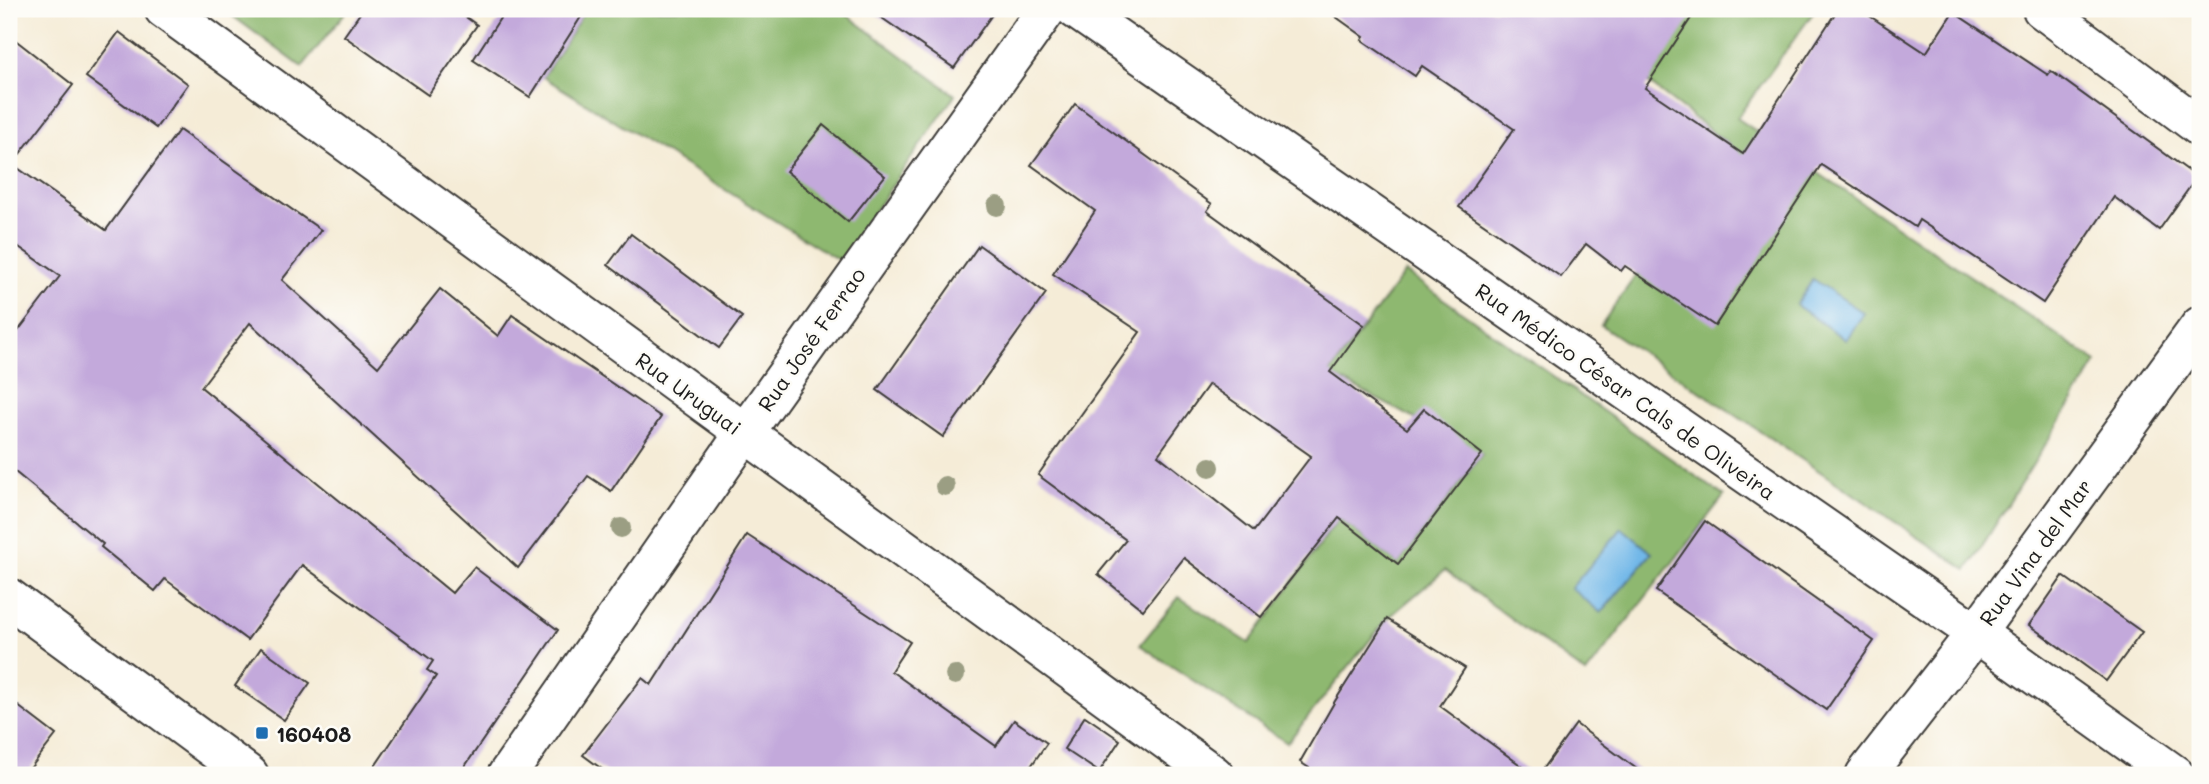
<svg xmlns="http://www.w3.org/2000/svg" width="2209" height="784" viewBox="0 0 2209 784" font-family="Mali,sans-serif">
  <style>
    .forest { fill: #8eb86f; stroke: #556a46; stroke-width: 2 }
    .water { fill: #71b7e8; stroke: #466a82; stroke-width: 2 }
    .building { fill: #c3a9db; fill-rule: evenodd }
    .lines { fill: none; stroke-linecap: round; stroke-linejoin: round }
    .street-casing { stroke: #3d3b38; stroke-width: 42 }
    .secondary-casing { stroke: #3d3b38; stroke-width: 42 }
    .street { stroke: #fff; stroke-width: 38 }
    .secondary { stroke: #fff; stroke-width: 38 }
    .tree { fill: #9b9e83 }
    .poi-dot { fill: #1f6fb2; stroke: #fdfcf7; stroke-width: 2.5 }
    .labels { text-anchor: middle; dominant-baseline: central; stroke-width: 5; stroke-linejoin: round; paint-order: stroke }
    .street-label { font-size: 21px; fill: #1c1c1c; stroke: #fdfcf7 }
    .poi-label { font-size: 21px; font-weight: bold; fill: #1c1c1c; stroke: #fdfcf7; text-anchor: start }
  </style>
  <rect width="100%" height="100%" fill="#fdfcf7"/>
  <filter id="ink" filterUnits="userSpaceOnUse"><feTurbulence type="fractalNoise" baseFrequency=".0143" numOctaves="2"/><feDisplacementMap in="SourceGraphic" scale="14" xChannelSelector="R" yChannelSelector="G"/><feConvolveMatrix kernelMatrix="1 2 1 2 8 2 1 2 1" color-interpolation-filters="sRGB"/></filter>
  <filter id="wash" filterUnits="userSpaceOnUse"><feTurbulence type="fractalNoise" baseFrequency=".00686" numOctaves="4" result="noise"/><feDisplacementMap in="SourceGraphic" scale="28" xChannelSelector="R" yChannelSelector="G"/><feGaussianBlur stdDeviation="1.57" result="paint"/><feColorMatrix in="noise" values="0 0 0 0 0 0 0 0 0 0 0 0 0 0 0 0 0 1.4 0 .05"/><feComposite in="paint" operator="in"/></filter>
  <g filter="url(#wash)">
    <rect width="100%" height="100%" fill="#f5ecd7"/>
    <g class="forest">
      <polygon points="223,9 348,9 302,67"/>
      <polygon points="586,9 839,9 955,95 840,261 543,77"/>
      <polygon points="1691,9 1816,9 1737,118 2097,362 1967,570 1601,325 1728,144 1638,75"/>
      <polygon points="1405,272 1724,496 1586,674 1445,570 1387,619 1287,743 1140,645 1179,597 1249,643 1339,518 1398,563 1482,454 1329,374"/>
    </g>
    <g class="water">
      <polygon points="1813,279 1864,313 1846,340 1796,305"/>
      <polygon points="1622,528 1652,553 1601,613 1571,588"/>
    </g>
    <g id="blocks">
      <g class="building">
        <polygon points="363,9 454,9 477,25 428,95 344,36"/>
        <polygon points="506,9 586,9 530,97 473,60"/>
        <polygon points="869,9 996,9 954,68"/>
        <polygon points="1325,9 1697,9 1645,88 1743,154 1838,9 1859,9 1926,53 1953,12 2048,75 2051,71 2197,177 2159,230 2114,197 2043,303 1919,220 1915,227 1821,165 1715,326 1625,266 1621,271 1586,244 1561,277 1459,207 1514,129 1422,66 1415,76 1362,40 1364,37"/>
        <polygon points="119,32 188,84 156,128 86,77"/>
        <polygon points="9,35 73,85 12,164 106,230 179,130 321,230 282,280 378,367 440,289 498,336 512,315 661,417 611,491 588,476 518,568 250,323 201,387 452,593 474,567 558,630 459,775 369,775 436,676 427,670 433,661 302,565 247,640 165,579 155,591 101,547 103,544 9,467 9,343 60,276 9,240"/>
        <path d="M1075 104 1212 204 1207 211 1364 325 1330 372 1407 429 1424 409 1482 454 1398 564 1339 518 1261 617 1184 558 1143 610 1098 574 1126 540 1038 475 1140 332 1053 274 1095 211 1031 165ZM1209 384 1311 456 1254 531 1158 455Z"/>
        <polygon points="823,125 885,176 848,222 786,171"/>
        <polygon points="631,234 742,317 719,348 608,265"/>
        <polygon points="979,245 1046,293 943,437 877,390"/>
        <polygon points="1705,521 1874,641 1826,710 1656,591"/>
        <polygon points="747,535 910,642 891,671 996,746 1014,720 1047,743 1029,769 1037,775 610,775 583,755 642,678 651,685"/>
        <polygon points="2063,576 2142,632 2106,681 2029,625"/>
        <polygon points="1387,619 1465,668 1440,706 1534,775 1320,775 1300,762 1335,701"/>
        <polygon points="261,648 310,683 284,720 235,686"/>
        <polygon points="9,699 56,735 25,775 9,775"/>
        <polygon points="1085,716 1120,740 1099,772 1064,749"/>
        <polygon points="1576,724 1645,775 1539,775"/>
      </g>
    </g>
  </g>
  <g filter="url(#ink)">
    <use href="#blocks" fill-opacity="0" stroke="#3d3b38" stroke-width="2"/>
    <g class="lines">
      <defs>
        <g id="street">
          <polyline points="164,9 1214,775"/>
          <polyline points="1075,9 1976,633 2175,775"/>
          <polyline points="2042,9 2200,127"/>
          <polyline points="507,775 744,434 1047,9"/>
          <polyline points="1865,775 1976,633 2200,326"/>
        </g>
        <polyline id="secondary" points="9,598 249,775"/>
      </defs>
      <use href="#street" class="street-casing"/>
      <use href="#secondary" class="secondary-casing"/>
      <use href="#street" class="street"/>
      <use href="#secondary" class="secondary"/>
    </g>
    <g class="tree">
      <circle cx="997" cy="206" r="10"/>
      <circle cx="1210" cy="467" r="10"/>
      <circle cx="945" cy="486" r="10"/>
      <circle cx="621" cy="528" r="10"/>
      <circle cx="955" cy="675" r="10"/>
    </g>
  </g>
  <rect class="poi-dot" x="255" y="726" width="14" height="14" rx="3.5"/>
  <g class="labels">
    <g class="street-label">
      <text transform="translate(811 339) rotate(-55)">Rua José Ferrao</text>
      <text transform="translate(1626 391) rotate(35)">Rua Médico César Cals de Oliveira</text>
      <text transform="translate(689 393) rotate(36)">Rua Uruguai</text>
      <text transform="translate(2035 552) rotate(-54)">Rua Vina del Mar</text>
    </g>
    <g class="poi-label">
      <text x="276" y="733">160408</text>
    </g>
  </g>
  <rect width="2209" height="784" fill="none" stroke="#fdfcf7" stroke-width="35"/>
</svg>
